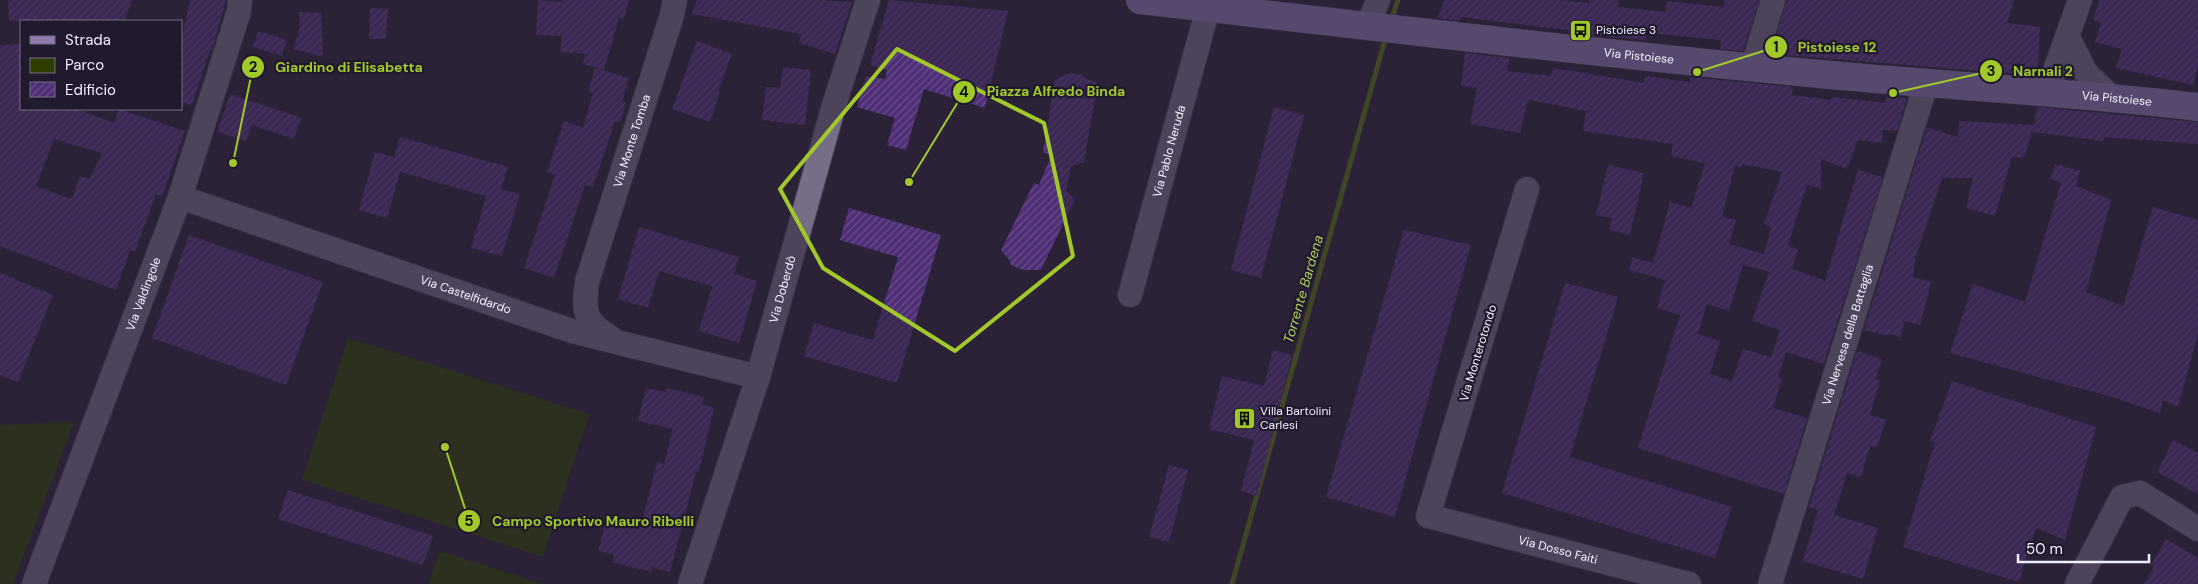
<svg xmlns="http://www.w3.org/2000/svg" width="2198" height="584" viewBox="0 0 2198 584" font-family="'DM Sans',sans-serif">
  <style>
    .park { fill: #2f3e00 }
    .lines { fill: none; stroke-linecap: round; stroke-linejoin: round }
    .stream { stroke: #58700f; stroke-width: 5 }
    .building { fill: url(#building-hatch); fill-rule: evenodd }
    .minor-casing { stroke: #443d50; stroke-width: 26 }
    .major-casing { stroke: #443d50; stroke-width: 29 }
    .minor { stroke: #766d87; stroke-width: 24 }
    .major { stroke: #8d79ad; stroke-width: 28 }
    .marked { fill: none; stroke: #a1c92a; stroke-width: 4; stroke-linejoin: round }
    .labels { text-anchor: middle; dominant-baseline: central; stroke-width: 4.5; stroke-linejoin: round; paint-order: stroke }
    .poi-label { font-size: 12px; fill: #f4effe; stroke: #21192e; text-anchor: start }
    .street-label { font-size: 12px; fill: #f4effe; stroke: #21192e }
    .water-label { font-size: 14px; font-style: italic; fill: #add05c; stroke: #21192e }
    .leader { fill: none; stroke: #a1c92a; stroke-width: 2 }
    .callout-dot { fill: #a1c92a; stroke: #21192e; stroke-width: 2 }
    .mark-label { font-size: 15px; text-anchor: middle; font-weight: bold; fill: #111 }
    .callout-label { font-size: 14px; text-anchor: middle; font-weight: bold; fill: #a1c92a; stroke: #21192e; stroke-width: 4.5; stroke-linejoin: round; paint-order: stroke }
  </style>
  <defs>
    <pattern id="building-hatch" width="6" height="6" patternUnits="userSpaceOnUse" patternTransform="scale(1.25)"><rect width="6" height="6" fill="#4e2f76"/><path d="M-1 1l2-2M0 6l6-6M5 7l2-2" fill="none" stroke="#684d8b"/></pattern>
  </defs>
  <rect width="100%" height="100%" fill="#2b2238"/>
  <g class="park">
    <polygon points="348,338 589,414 543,557 302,480"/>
    <polygon points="74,422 13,584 0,584 0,425"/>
    <polygon points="439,551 543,584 428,584"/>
  </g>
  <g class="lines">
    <g class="stream">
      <polyline points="1391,21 1398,0"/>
      <polyline points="1232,584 1386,36"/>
    </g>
  </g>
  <g class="building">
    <polygon points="8,0 132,0 124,21 9,21"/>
    <polygon points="190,0 226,0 212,50 210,50 192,105 181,102 181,42"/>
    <polygon points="538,0 563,2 564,0 629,0 624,19 619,18 604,70 583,64 586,54 560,52 562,36 536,35"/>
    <polygon points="697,0 818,0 852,2 835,54 799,43 801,34 692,14"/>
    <polygon points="889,0 1008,11 985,108 924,89 906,150 887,145 895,118 857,107 866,76 885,79 887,70 870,65"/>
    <polygon points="1444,0 1561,0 1589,3 1589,0 1618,0 1618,7 1666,12 1667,1 1724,7 1724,0 1759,0 1743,51 1720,49 1721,40 1647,33 1646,40 1568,33 1569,30 1460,17 1459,21 1438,18"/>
    <polygon points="1786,0 2014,0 2007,23 2040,27 2038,71 2030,75 1771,54"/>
    <polygon points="2099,0 2198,0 2198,66 2193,85 2116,68 2122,49 2095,42 2101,22 2093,20"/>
    <polygon points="370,8 388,9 386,39 369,39"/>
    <polygon points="299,12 321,13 323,57 293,49 300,27"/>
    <polygon points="258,31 287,40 282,56 253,47"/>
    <polygon points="697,41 732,54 718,91 720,92 710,122 672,109"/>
    <path d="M21 44V109H77L114 123 119 109 185 131 162 197 156 194 135 252 130 250 116 290 0 246V45ZM54 139 102 153 90 179 80 176 72 199 36 186Z"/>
    <path d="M1465 53 1509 58 1507 71 1551 76 1553 68 1644 83 1645 76 1690 82V77L1793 87 1791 95 1831 100 1832 97 1885 103 1886 97 1907 98 1897 131 1883 130 1882 143 1858 140 1847 169 1821 159V189L1807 185 1797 216 1788 246 1798 249 1792 269 1824 280V284L1858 170 1883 177 1824 364 1786 352 1778 377 1782 379 1773 408 1807 418 1784 494 1638 448 1680 315 1657 308 1665 280 1629 270 1632 257 1653 263 1670 202 1691 208 1705 163 1671 156 1673 144 1583 131 1586 111 1528 100 1520 133 1470 124 1477 88 1461 86ZM1742 164 1782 172 1764 224 1771 227 1764 254 1729 244 1736 220 1722 216 1735 166 1741 167ZM1743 265 1769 272 1752 321 1780 330 1771 357 1743 349 1732 381 1710 374 1720 341 1698 334 1707 304 1729 311Z"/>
    <polygon points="783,67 811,70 805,125 762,120 766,87 780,88"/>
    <polygon points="595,68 629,78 622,102 626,103 620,122 615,121 593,187 585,185 554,278 524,268 555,175 547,172 564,121 583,128 593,93 588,91"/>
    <polygon points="1070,73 1083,75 1085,78 1098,83 1084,162 1071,166 1066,191 1075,199 1041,270 1023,270 1011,265 1010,261 1001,250 1034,183 1039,185 1052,154 1043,153 1055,80"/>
    <polygon points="230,94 301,118 294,139 252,125 246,141 217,132"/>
    <polygon points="1274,107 1304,115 1261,278 1231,270"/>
    <polygon points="2037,107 2198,122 2198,144 2104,137 2103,141 2032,132 2024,158 2012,157 1995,216 1966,208 1973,178 1942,178 1916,256 1913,277 1931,282 1920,325 1905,321 1900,337 1889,334 1889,336 1864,330 1927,127 1958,137 1959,121 2034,125"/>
    <polygon points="400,137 508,167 501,189 520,194 502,256 471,248 486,196 400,172 387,218 359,210 375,152 394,157"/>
    <polygon points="2055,164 2080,171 2076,186 2111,200 2086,292 2123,306 2153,207 2198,220 2198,334 2178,407 2163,400 2160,413 2105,395 1950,353 1973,284 2025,302 2061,182 2050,179"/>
    <polygon points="1608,165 1644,173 1630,235 1609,230 1612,218 1596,215"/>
    <polygon points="849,208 941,235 897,383 804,356 814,323 873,340 898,257 840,240"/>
    <polygon points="639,227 739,257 734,274 757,281 739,343 699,331 712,286 659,271 648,308 618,299"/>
    <polygon points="1404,230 1471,245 1395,517 1326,497"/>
    <polygon points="189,235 323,282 286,385 152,338"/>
    <polygon points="0,273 53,295 18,382 0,375"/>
    <polygon points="1565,283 1618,297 1570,457 1732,507 1715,558 1502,493"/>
    <polygon points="1273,350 1292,355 1257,496 1241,491 1254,440 1209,429 1222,376 1264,386"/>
    <polygon points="1857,351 1882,359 1875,379 1880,381 1870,415 1886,420 1877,447 1870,446 1861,477 1847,473 1834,515 1878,528 1863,579 1803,561 1818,510 1809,507"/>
    <polygon points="1952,381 2096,427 2065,540 2036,528 2019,582 1903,547 1935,442 1930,441"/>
    <polygon points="646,388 666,392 667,388 704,397 702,404 714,408 699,471 696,472 670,572 652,567 651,572 612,562 614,555 598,551 607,518 641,526 657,462 664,464 673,429 638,421"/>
    <polygon points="2173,440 2198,453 2198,494 2157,472"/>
    <polygon points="1169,465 1188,470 1169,542 1149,537"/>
    <polygon points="288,490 433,536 423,565 278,519"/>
    <polygon points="2166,539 2198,558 2198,584 2144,584 2154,567 2151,565"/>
  </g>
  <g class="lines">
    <defs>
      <g id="minor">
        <polyline points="1368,26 1378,0"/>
        <polyline points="2068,37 2086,73 2110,96"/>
        <polyline points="1753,66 1773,0"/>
        <polyline points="2033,90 2047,81 2054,73 2080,0"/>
        <path id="s1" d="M1527 189 1428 516 1689 584"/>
        <path id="s2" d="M180 197 572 331 758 377"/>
        <path id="s3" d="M1130 295 1208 8"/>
        <path id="s4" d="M611 338C584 321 583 313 587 282L672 15 675 0"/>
        <path id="s5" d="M34 584 180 197 239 11 240 0"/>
        <path id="s6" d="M690 584 758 377 834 105 868 0"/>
        <path id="s7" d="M1770 584 1926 84"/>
        <polyline points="2077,584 2122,497 2140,493 2198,529"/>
      </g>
      <g id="major">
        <path id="s8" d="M1140 0C1367 26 1593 53 1820 74 1946 86 2072 92 2198 107"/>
      </g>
    </defs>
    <use href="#minor" class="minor-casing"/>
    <use href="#major" class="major-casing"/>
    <use href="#minor" class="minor"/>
    <use href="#major" class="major"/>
  </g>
  <path d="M0 0H2198V584H0ZM897 49 1044 123 1073 256 955 351 823 268 780 189Z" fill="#2b2238" fill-opacity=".55" fill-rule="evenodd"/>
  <path class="marked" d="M897 49 1044 123 1073 256 955 351 823 268 780 189Z"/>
  <defs>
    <symbol id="bus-square" viewBox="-11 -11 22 22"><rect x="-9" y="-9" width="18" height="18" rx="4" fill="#a1c92a" stroke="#21192e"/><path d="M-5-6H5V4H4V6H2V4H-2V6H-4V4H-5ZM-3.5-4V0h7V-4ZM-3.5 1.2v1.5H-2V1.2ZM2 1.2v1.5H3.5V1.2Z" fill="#111"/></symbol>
    <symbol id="building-square" viewBox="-11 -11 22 22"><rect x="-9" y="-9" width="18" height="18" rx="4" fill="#a1c92a" stroke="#21192e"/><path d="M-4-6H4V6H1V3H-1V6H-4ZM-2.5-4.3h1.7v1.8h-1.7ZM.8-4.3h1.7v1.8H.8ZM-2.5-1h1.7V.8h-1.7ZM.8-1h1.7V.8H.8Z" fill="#111"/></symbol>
  </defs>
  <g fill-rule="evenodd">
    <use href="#bus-square" x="1568" y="18" width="25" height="25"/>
    <use href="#building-square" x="1232" y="406" width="25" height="25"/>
  </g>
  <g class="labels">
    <g class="poi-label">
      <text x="1596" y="30">Pistoiese 3</text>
      <text x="1260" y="411">Villa Bartolini<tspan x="1260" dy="14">Carlesi</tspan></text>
    </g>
    <g class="street-label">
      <text stroke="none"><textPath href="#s8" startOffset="502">Via Pistoiese</textPath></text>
      <text stroke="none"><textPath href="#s8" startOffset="982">Via Pistoiese</textPath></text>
      <text stroke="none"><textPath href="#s4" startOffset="215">Via Monte Tomba</textPath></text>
      <text stroke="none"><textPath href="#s3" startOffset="149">Via Pablo Neruda</textPath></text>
      <text stroke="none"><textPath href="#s6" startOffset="309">Via Doberdò</textPath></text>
      <text stroke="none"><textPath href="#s5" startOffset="310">Via Valdingole</textPath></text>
      <text stroke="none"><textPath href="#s2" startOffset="302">Via Castelfidardo</textPath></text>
      <text stroke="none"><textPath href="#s7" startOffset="261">Via Nervesa della Battaglia</textPath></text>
      <text transform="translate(1478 353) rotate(-73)">Via Monterotondo</text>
      <text stroke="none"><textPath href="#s1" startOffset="476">Via Dosso Faiti</textPath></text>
    </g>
    <g class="water-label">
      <text transform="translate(1303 289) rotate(-74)">Torrente Bardena</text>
    </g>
  </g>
  <path class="leader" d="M1697 72L1776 47M233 163L253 67M1893 93L1991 71M909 182L964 92M445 447L469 521"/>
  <g class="callout-dot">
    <circle cx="1697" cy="72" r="5"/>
    <circle cx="233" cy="163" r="5"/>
    <circle cx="1893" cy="93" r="5"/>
    <circle cx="909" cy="182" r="5"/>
    <circle cx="445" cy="447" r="5"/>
    <circle cx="1776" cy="47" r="12"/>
    <circle cx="253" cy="67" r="12"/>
    <circle cx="1991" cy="71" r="12"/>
    <circle cx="964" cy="92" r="12"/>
    <circle cx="469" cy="521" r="12"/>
  </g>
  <g class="mark-label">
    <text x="1776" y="52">1</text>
    <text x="253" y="72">2</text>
    <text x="1991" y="76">3</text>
    <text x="964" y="97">4</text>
    <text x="469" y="526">5</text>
  </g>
  <g class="callout-label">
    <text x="1837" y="52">Pistoiese 12</text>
    <text x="349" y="72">Giardino di Elisabetta</text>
    <text x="2043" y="76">Narnali 2</text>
    <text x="1056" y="96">Piazza Alfredo Binda</text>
    <text x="593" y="526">Campo Sportivo Mauro Ribelli</text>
  </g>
  <rect x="20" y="20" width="162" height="90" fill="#21192e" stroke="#756f81"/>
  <rect x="30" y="36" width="25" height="8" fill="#8d79ad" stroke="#756f81"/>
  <text x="65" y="45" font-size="15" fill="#f4effe">Strada</text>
  <rect x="30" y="58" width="25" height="15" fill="#2f3e00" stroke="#756f81"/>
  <text x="65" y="70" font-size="15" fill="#f4effe">Parco</text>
  <rect x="30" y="82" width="25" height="15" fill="url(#building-hatch)" stroke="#756f81"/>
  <text x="65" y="95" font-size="15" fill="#f4effe">Edificio</text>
  <path d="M2018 554v8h131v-8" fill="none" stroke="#f4effe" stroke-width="2.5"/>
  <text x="2026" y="554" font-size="15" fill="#f4effe" stroke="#21192e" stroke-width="4" paint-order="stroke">50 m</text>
</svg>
